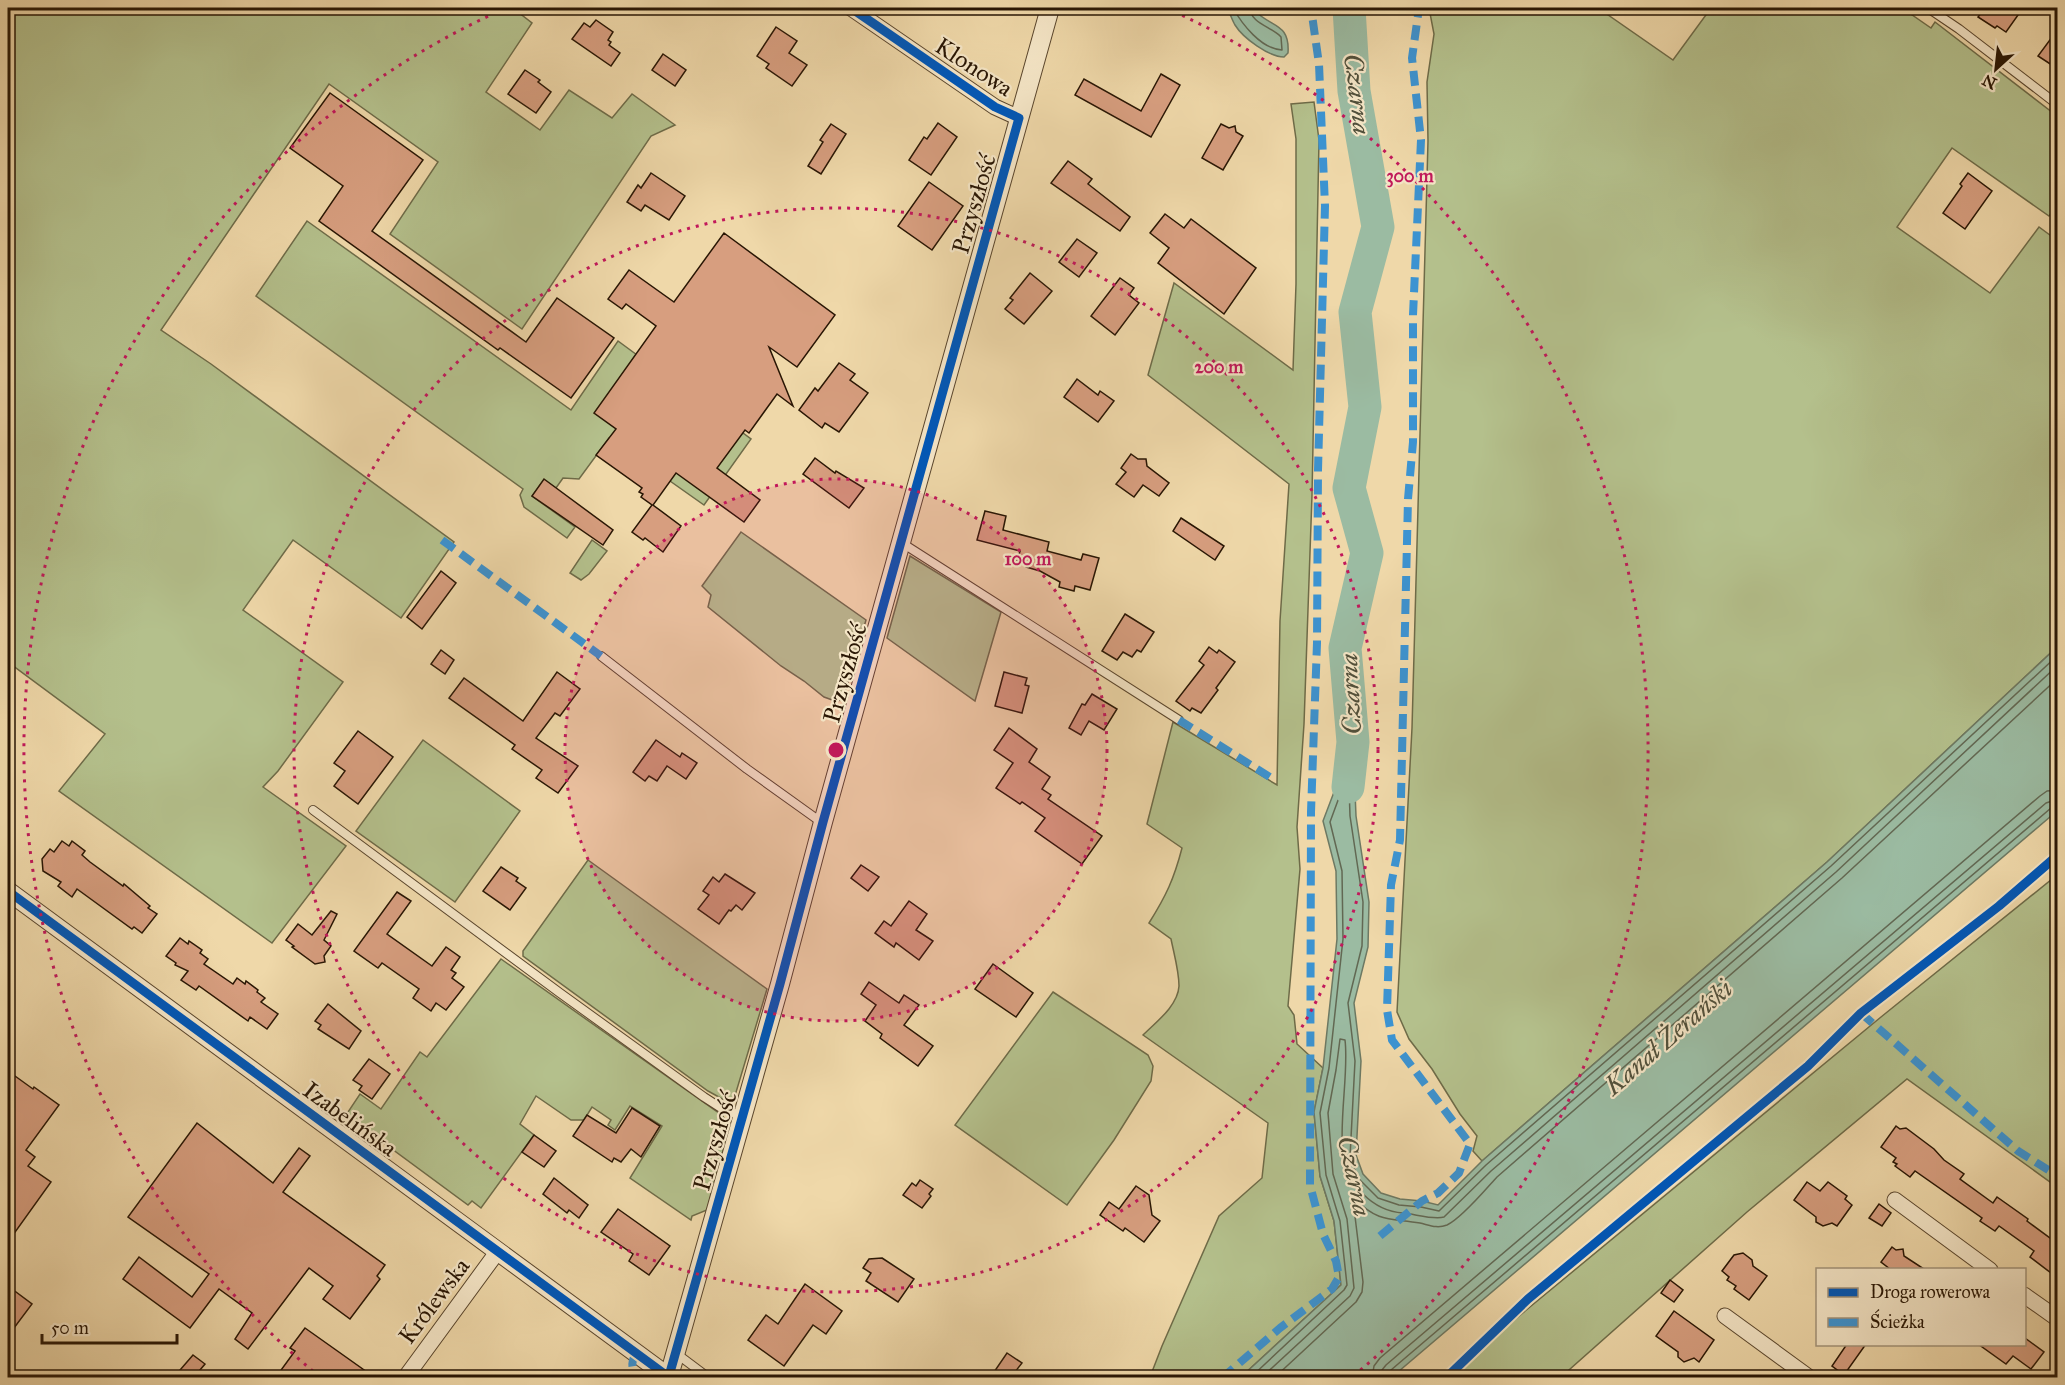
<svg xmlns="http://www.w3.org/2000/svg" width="2065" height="1385" viewBox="0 0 2065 1385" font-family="'IM FELL Great Primer',serif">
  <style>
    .green { fill: #b4c08c; stroke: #6e6b48; stroke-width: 1.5 }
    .water { fill: #9bbba2; stroke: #6d7963; stroke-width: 1.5 }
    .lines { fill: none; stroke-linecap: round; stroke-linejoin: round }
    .shore { stroke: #626853; stroke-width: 1.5 }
    .river { stroke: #9bbba2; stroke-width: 33 }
    .building { fill: #d79e7f; stroke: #291604; stroke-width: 1.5 }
    .service-casing { stroke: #5a462d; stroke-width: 10 }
    .minor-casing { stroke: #5a462d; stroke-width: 17 }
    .tertiary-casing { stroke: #5a462d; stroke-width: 20 }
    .service { stroke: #f5e6c7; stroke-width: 8 }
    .minor { stroke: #f5e6c7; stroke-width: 15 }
    .tertiary { stroke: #f5e6c7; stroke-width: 18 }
    .quiet { stroke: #3c93d1; stroke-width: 8; stroke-dasharray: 15 8; stroke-linecap: butt }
    .cycleway-casing { stroke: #f5e6c7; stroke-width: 13 }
    .cycleway { stroke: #0057b8; stroke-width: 9 }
    .ring { fill: none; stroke: #c2185b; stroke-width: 3; stroke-dasharray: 3 6 }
    .labels { text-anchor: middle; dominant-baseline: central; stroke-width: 4.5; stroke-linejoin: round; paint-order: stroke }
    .street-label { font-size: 24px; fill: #291604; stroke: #f5e6c7 }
    .water-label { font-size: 26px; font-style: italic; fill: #51503b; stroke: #f5e6c7 }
    .centre { fill: #c2185b; stroke: #f5e6c7; stroke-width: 3 }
    .ring-label { font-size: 18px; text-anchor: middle; font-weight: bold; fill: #c2185b; stroke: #f5e6c7; stroke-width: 4.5; stroke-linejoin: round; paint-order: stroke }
  </style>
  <rect width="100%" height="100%" fill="#efd8a9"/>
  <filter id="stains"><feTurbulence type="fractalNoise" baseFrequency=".00333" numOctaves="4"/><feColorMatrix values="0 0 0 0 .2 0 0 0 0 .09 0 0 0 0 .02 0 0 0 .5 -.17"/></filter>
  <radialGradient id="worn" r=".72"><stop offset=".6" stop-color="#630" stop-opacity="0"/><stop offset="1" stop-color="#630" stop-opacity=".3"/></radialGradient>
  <g class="green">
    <polygon points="8,8 515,8 514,9 532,23 486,92 540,130 569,90 612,118 632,94 675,125 651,136 522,329 390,234 438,162 329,84 161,330 211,364 454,542 401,618 293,540 243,610 343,682 278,771 263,787 346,846 272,943 59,791 105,734 8,662"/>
    <polygon points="1429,8 1598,8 1673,60 1711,8 1902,8 1931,28 1935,22 2057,116 2057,206 2049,216 1952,148 1897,227 1990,293 2039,227 2054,238 2057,234 2057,647 1827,862 1482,1161 1473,1151 1477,1136 1460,1114 1432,1069 1409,1039 1397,1012 1412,728 1428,141 1427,82 1434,34"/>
    <path d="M1314 102 1319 140 1312 495 1304 724 1297 827 1300 869 1288 1006 1294 1015 1297 1044 1323 1068 1314 1112 1320 1176 1334 1221 1341 1285 1241 1377H1150L1162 1346 1219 1216 1262 1178 1268 1123 1143 1035C1155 1023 1178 1006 1179 986 1179 971 1174 954 1171 939L1149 923C1166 896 1174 879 1182 848L1147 824 1173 722 1277 785 1280 621 1289 484 1148 375 1174 283 1293 370 1296 284V139L1291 104Z"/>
    <polygon points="307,221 571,410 618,341 751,439 704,505 609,438 579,479 563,478 556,488 544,480 532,496 575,527 567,538 524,507 520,495 523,489 256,296"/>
    <polygon points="741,532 866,620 843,700 835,701 824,697 804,681 781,666 708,607 711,595 702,586"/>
    <polygon points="592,540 607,551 589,574 581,580 570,573"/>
    <polygon points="910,556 1001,612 975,701 887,638"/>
    <polygon points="423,740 520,811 455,902 356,831"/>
    <polygon points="588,860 767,989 734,1099 726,1101 708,1091 523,956 523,951"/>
    <polygon points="2057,875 2057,1187 1907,1079 1747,1212 1561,1377 1453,1378 1496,1335 1881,1017"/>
    <polygon points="501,959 723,1116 729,1129 707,1210 692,1216 691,1220 630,1178 662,1126 630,1106 615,1130 608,1125 611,1120 592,1107 584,1120 571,1120 536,1096 520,1124 534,1135 481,1208 472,1201 468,1205 346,1115 360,1094 381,1109 420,1052 427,1057"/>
    <polygon points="1053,992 1148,1055 1153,1066 1151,1081 1114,1140 1067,1205 955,1125"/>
  </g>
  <g class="water">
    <path d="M1227 8H1256L1255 11C1272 28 1290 23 1288 53L1284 57C1269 57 1243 38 1235 25 1232 20 1230 13 1227 8Z"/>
    <polygon points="2057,647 2057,811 1392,1377 1241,1377 1341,1285 1334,1221 1320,1176 1314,1112 1323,1068 1337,939 1336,871 1323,821 1353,742 1356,816 1369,902 1368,947 1354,1003 1361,1061 1356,1155 1363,1174 1381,1193 1400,1199 1422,1201 1438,1205 1482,1161 1827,862"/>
  </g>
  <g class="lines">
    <g class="shore">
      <path d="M1233 8C1242 24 1261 49 1282 50L1281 37C1272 27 1250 23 1250 8"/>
      <polyline points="1250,1378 1344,1290 1347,1285 1340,1221 1326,1175 1320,1113 1329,1068 1343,939 1342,871 1330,822 1344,784 1347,784 1349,786 1350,816 1363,902 1362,946 1348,1003 1355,1061 1350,1157 1358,1178 1378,1198 1399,1205 1421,1207 1439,1211 1486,1165 1831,866 2058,655"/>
      <path d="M1261 1378 1350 1296 1354 1288 1347 1219 1333 1174 1328 1113 1336 1070 1340 1039 1345 1040C1350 1080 1332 1147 1351 1181 1354 1186 1359 1190 1363 1194 1374 1205 1387 1212 1403 1213 1415 1214 1433 1220 1444 1217L1491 1171 1836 872 2058 665"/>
      <path d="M1274 1378 1356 1302 1362 1292 1363 1282 1353 1200H1356C1379 1223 1391 1218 1420 1223 1429 1225 1437 1229 1447 1225 1461 1219 1486 1189 1497 1177L1842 878 2058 678"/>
      <polyline points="1372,1378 1374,1366 1380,1358 2040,796 2047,791 2058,790"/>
      <polyline points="1381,1378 1382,1370 1386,1365 2046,803 2058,799"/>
      <polyline points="1388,1378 1391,1370 2051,808 2058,807"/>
    </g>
    <polyline class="river" points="1348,787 1353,742 1345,648 1367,553 1349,488 1365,407 1355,312 1378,227 1354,91 1349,8"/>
  </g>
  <g class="building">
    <polygon points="1985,8 2023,8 2006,32 1997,26 1995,28 1978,17"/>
    <polygon points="596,20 613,32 608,40 611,42 609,45 620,53 611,66 572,39 584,23 590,27"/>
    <polygon points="776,27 797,41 789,53 807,65 792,86 766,68 769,64 757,56"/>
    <polygon points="2058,29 2058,69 2038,56"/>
    <polygon points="663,54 686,70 675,86 652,70"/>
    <polygon points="525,70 540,80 538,82 551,92 536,113 508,94"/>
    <polygon points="1161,74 1180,85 1151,137 1075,95 1084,79 1141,111"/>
    <polygon points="330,93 423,160 372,231 526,342 557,298 614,338 571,398 500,348 498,350 319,221 343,186 290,148"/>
    <polygon points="938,123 957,137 931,175 909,160 924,137 927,139"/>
    <polygon points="831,124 846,134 821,174 808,166 823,142 820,140"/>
    <polygon points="1221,124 1229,128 1235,126 1236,132 1243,136 1223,170 1202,158"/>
    <polygon points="1068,161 1092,179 1088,184 1130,217 1120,231 1051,183"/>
    <polygon points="651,173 685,196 669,220 645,205 641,211 627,202 638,185 641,188"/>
    <polygon points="1968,173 1992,191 1965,229 1943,213 1962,186 1960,184"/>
    <polygon points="929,182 963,206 932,250 898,226"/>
    <polygon points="1165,214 1184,228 1191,219 1256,268 1224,314 1158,263 1169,248 1150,233"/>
    <polygon points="724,233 835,315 797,367 769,347 793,406 777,394 749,433 745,430 717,468 760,500 744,522 676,473 653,505 681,526 663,552 645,538 643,540 632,532 652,505 641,497 643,494 639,492 642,488 596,455 616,429 594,413 656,326 626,304 622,309 608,299 629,270 674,302"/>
    <polygon points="1077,239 1097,253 1079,277 1059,262"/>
    <polygon points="1030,273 1052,291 1024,324 1005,309 1013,300 1010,298"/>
    <polygon points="1120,278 1134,288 1129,295 1139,303 1115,335 1091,316"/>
    <polygon points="839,363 855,374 850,380 868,393 839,432 825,423 822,428 799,410 815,388 818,391"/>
    <polygon points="1077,379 1098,395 1100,391 1114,401 1098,422 1064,397"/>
    <polygon points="1131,454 1138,459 1146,459 1147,466 1169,483 1159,496 1143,485 1134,497 1116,484 1126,472 1121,468"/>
    <polygon points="815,458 835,473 836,471 864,488 849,508 803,474"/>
    <polygon points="544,479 613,530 603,545 532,496"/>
    <polygon points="985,511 1006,516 1003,530 1049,542 1047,551 1081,560 1083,554 1099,558 1090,590 1075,586 1074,591 1059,587 1060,582 1040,571 1026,567 1027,564 1017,561 1020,551 977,540"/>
    <polygon points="1181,518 1224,546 1215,560 1173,531"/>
    <polygon points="441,571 456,583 422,629 407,617"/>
    <polygon points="1125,614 1154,632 1141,652 1137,650 1132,657 1123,652 1117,660 1102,651"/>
    <polygon points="1209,647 1217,653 1219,650 1235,662 1216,688 1218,690 1201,713 1192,708 1190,711 1176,701 1204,665 1199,661"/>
    <polygon points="441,650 454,660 445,674 431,664"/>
    <polygon points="557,672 580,689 560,716 555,713 536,738 578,766 558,793 536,778 542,770 512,749 515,745 449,698 464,678 523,721"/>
    <polygon points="1004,672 1027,678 1025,685 1029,686 1022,713 995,706"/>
    <polygon points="1092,694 1117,709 1104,730 1089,721 1081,735 1069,728 1082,704 1085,705"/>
    <polygon points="1009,728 1037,749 1029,762 1050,777 1042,789 1051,795 1048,799 1102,836 1082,864 1035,831 1045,818 1022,802 1020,804 996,788 1013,763 994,750"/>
    <polygon points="358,731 393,757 358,804 334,786 345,771 334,763"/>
    <polygon points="656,740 680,757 682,753 697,763 686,779 667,766 657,781 649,776 645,781 633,772"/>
    <polygon points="62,841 69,846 72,841 85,851 82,855 90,862 123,886 124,884 150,906 148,908 157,914 142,933 134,927 132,929 77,889 72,897 58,886 61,882 43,871 42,859 50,849 54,852"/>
    <polygon points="861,865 879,877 868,891 851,878"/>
    <polygon points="501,867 518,878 516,881 526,888 510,910 483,891"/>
    <polygon points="725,874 755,893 742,910 736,905 731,911 729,910 719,924 698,909 709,895 703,891 713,877 719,882"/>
    <polygon points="397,892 411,901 387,934 432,966 446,947 460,957 451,970 456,973 452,978 464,987 446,1010 436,1003 431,1011 413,998 419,989 382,963 378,968 354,951"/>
    <polygon points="909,901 927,914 916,930 933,941 919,960 896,943 894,947 875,933 884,921 891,926"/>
    <polygon points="331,911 337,914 324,940 331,946 324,956 325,962 315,964 292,947 294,946 286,940 298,924 312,935"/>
    <polygon points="180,938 188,944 189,941 202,950 200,953 208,959 204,964 233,984 237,978 245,984 246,981 258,990 257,992 265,998 261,1002 278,1014 267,1029 250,1017 248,1021 199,986 196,990 181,980 188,971 175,965 176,963 166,956"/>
    <polygon points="993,964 1033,993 1016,1017 975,989"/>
    <polygon points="869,982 899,1003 904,995 919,1005 904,1025 933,1046 918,1066 880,1038 882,1034 865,1021 876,1005 861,994"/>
    <polygon points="328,1004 361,1031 349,1049 318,1029 321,1025 315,1021"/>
    <polygon points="369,1059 390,1074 372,1099 359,1090 362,1086 353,1080"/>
    <polygon points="15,1076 33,1089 34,1087 59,1105 26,1150 35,1157 28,1166 51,1182 8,1242 8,1086"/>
    <polygon points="632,1108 660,1126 641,1157 631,1149 621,1162 614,1158 612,1162 573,1136 587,1115 616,1133"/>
    <polygon points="197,1123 273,1183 299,1148 310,1156 283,1192 385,1265 377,1276 380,1279 350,1319 323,1299 333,1286 309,1268 248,1349 235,1339 252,1313 219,1289 190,1328 123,1279 139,1257 192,1297 209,1274 128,1217"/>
    <polygon points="1896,1126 1900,1129 1906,1128 1934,1149 1944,1160 1964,1174 1960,1179 1993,1203 1997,1197 2028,1219 2027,1221 2058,1244 2058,1264 2051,1273 2030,1257 2034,1251 1999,1226 1995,1231 1980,1221 1982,1218 1915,1171 1910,1177 1895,1166 1897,1164 1893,1162 1896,1158 1881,1147"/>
    <polygon points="534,1135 556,1151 544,1167 522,1152"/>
    <polygon points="554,1178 588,1205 579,1218 569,1210 567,1213 543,1194"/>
    <polygon points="920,1180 933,1189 929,1194 931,1196 922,1208 903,1195 912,1183 916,1186"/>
    <polygon points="1807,1182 1820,1191 1828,1182 1847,1196 1845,1199 1852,1205 1837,1226 1832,1223 1823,1226 1816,1222 1816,1217 1794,1200"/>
    <polygon points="1136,1186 1149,1195 1152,1215 1160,1221 1144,1242 1125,1228 1123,1231 1100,1215 1109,1202 1119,1209"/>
    <polygon points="1879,1204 1891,1213 1882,1226 1869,1218"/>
    <polygon points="618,1209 670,1246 649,1275 629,1261 633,1254 601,1232"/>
    <polygon points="1892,1247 1896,1250 1903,1249 1904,1256 1924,1269 1890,1269 1881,1262"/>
    <polygon points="1743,1253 1752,1260 1753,1266 1767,1276 1749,1300 1734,1289 1736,1286 1727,1280 1729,1277 1722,1271 1734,1255"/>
    <polygon points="882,1258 914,1279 898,1302 866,1281 871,1273 863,1268 869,1259"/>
    <polygon points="1670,1280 1683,1290 1674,1302 1661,1293"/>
    <polygon points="805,1284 842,1311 826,1334 813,1325 784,1366 748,1340 766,1315 778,1324"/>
    <polygon points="8,1286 32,1304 8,1336"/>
    <polygon points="1674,1311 1714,1340 1699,1362 1694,1358 1684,1362 1678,1357 1678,1352 1656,1336"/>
    <polygon points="305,1328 374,1377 276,1377 295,1351 290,1348"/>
    <polygon points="2025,1338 2044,1352 2031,1369 2013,1356 2006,1364 1978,1344 2025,1344"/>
    <polygon points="1847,1344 1866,1344 1844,1375 1832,1366"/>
    <polygon points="1007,1353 1022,1363 1011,1377 1002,1377 994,1372"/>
    <polygon points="193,1355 205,1364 194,1377 174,1377"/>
  </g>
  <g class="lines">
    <defs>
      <g id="service">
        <polyline points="1928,8 1959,29 2058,105"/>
        <polyline points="902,543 1179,720"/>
        <polyline points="601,656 747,769 821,822"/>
        <polyline points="313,810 560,993 704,1097 721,1108 741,1116"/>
        <polyline points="677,1354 709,1378"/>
      </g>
      <g id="minor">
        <polyline points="851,8 995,107 1019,118"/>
        <polyline points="1895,1200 1990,1270"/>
        <polyline points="2024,1295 2058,1319"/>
        <polyline points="1725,1316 1810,1378"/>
        <polyline points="405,1378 498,1251"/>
      </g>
      <g id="tertiary">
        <polyline points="8,891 670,1378"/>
        <polyline points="669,1376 780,984 823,822 1050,8"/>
      </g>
    </defs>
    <use href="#service" class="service-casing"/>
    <use href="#minor" class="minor-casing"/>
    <use href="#tertiary" class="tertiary-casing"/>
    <use href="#service" class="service"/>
    <use href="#minor" class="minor"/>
    <use href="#tertiary" class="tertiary"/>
    <g class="quiet">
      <polyline points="442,540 601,656"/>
      <polyline points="1179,720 1276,781"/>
      <polyline points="1861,1013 2018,1151 2058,1176"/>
      <polyline points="1380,1236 1422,1201 1438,1193 1459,1173 1470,1144 1392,1040 1387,1010 1391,885 1400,840 1408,499 1413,442 1413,315 1421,140 1412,58 1419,8"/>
      <path d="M636 1352C631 1363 630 1369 640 1378"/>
      <polyline points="1222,1378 1280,1328 1332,1289 1339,1277 1336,1261 1323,1234 1310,1185 1311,812 1317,643 1318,470 1325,206 1319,64 1311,8"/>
    </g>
    <defs>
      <g id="cycleway">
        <polyline points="8,891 670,1378"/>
        <polyline points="669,1376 780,984 823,822 1019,118 995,107 851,8"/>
        <polyline points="1446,1378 1528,1299 1808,1066 1861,1013 1999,906 2058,855"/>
      </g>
    </defs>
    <use href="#cycleway" class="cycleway-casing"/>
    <use href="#cycleway" class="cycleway"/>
  </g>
  <circle cx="836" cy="750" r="271" fill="#c2185b" fill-opacity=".12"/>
  <g class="ring">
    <circle cx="836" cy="750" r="271"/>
    <circle cx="836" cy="750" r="542"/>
    <path d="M320 1377A812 812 0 0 1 506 8M1166 8A812 812 0 0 1 1352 1377"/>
  </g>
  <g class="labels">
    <g class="street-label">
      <text transform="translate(974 67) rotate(33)">Klonowa</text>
      <text transform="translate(974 204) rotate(-74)">Przyszłość</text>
      <text transform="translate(845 673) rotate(-74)">Przyszłość</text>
      <text transform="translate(350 1119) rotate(36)">Izabelińska</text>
      <text transform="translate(715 1141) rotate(-74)">Przyszłość</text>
      <text transform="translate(434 1301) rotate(-53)">Królewska</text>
    </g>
    <g class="water-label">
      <text transform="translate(1358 94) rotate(83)">Czarna</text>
      <text transform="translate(1350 694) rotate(-93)">Czarna</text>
      <text transform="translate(1668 1037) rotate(-41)">Kanał Żerański</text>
      <text transform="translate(1355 1176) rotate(78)">Czarna</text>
    </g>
  </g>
  <circle cx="836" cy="750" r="9" class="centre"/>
  <g class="ring-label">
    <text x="1410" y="182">300 m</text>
    <text x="1219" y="373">200 m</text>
    <text x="1028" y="565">100 m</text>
  </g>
  <rect width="2065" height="1385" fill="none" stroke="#efd8a9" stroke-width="30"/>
  <rect x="9" y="9" width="2047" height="1367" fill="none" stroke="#291604" stroke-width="3"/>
  <rect x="15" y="15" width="2035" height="1355" fill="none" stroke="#291604" stroke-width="1.5"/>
  <rect x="1816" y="1268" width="210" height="78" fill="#f5e6c7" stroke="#a39379" stroke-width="1.5"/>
  <rect x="1828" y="1288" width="30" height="9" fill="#0057b8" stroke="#a39379" stroke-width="1.5"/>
  <text x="1870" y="1298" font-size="18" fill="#291604">Droga rowerowa</text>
  <rect x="1828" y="1318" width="30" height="9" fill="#3c93d1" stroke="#a39379" stroke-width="1.5"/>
  <text x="1870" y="1328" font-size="18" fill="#291604">Ścieżka</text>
  <g transform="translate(1996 69) rotate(207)" stroke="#f5e6c7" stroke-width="4.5" paint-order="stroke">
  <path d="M0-4.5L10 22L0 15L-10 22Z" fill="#291604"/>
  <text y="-9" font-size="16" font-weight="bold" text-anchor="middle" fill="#291604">N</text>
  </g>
  <path d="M42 1334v9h135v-9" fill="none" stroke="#291604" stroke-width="3"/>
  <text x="51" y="1334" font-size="18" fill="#291604" stroke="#f5e6c7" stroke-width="4.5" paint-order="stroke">50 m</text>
  <rect width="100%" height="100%" filter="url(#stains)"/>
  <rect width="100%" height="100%" fill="url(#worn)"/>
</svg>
